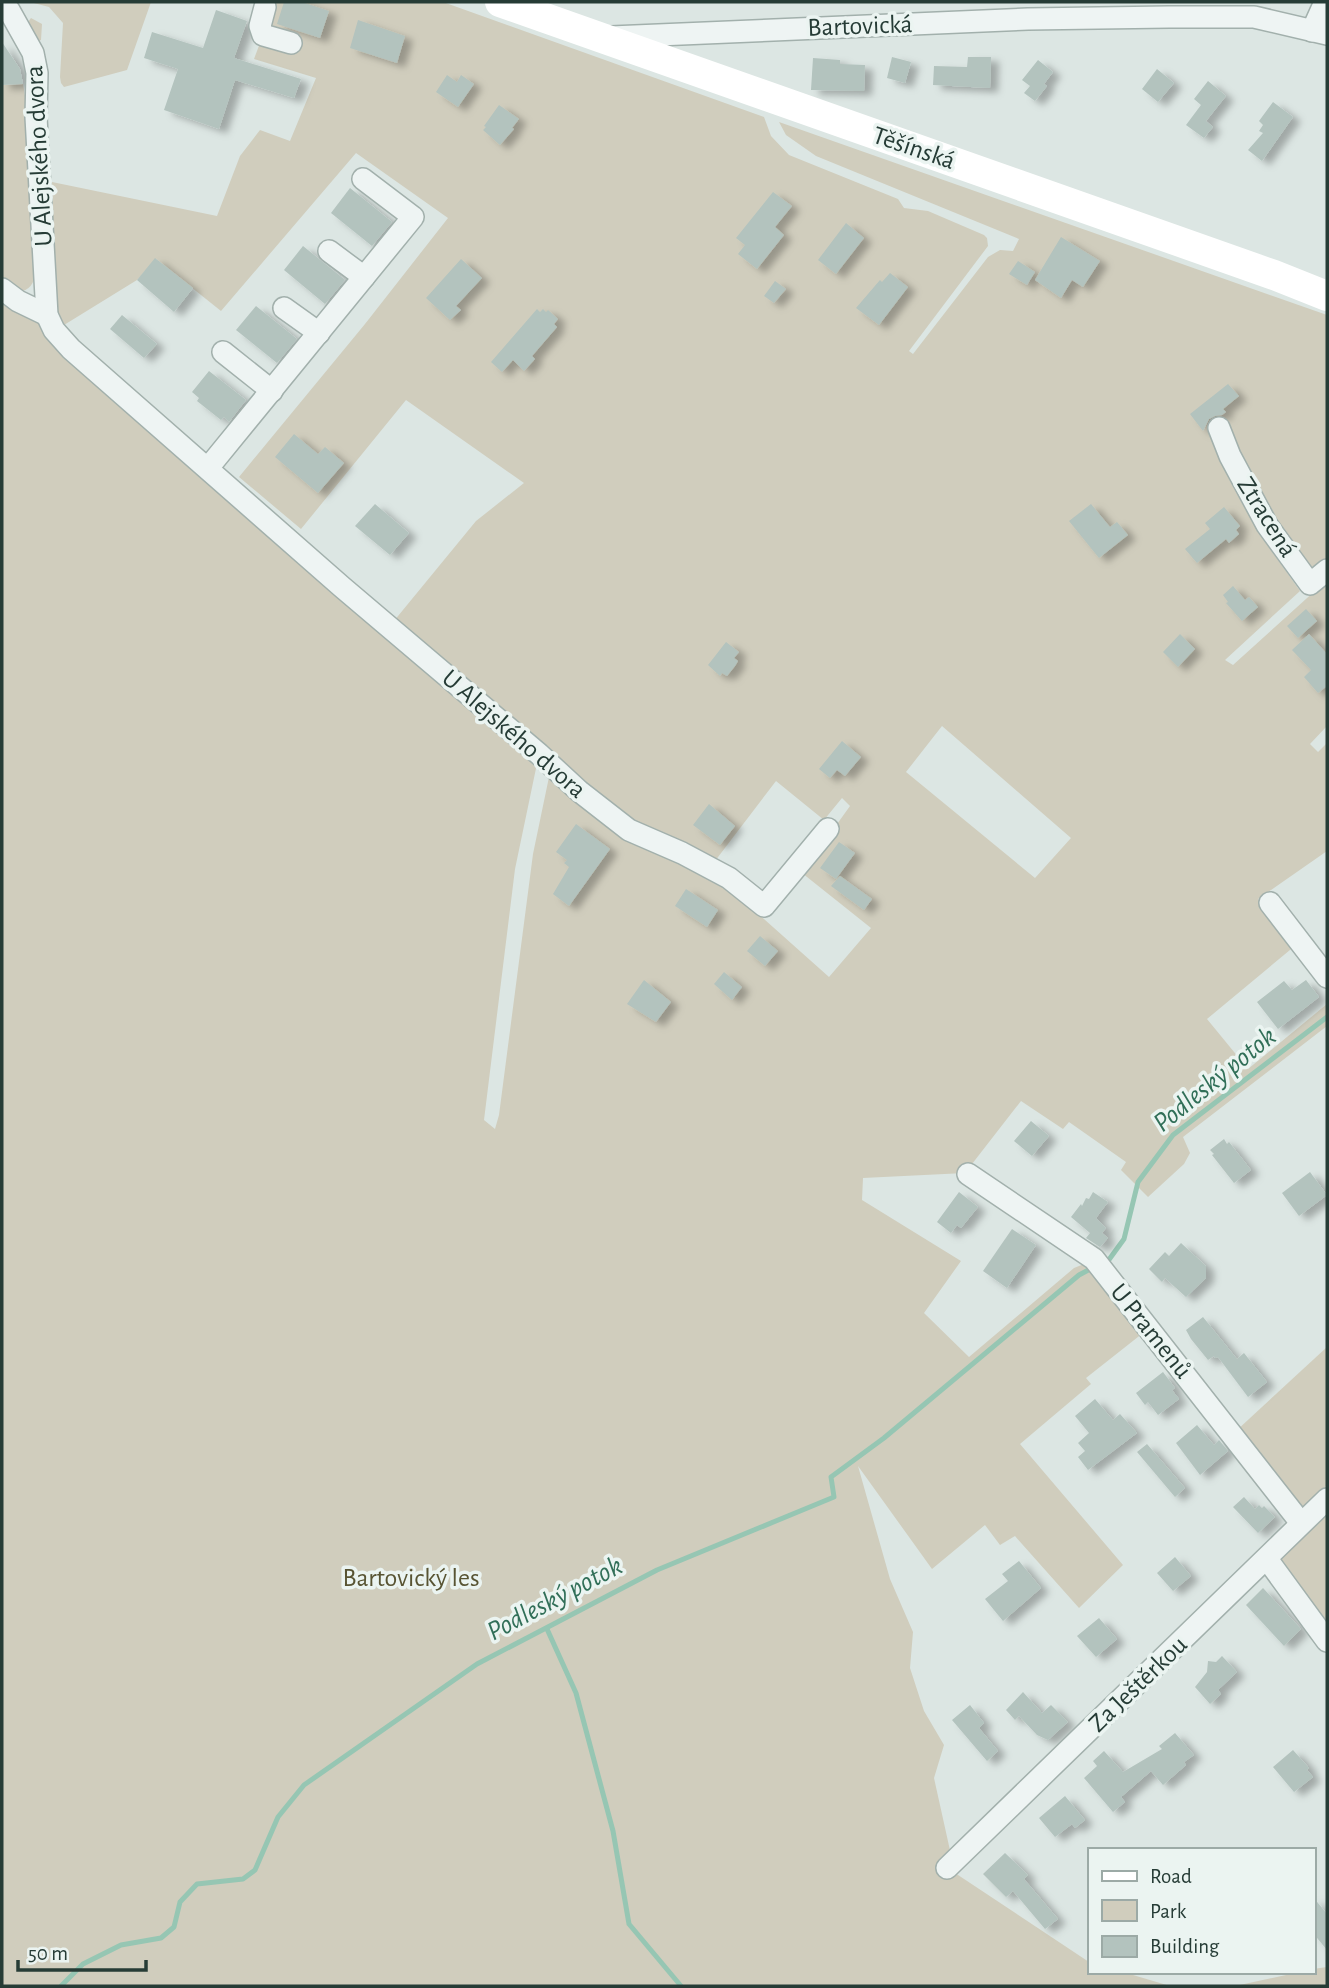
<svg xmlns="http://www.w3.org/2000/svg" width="1329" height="1988" viewBox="0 0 1329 1988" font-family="'Alegreya Sans',sans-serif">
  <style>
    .green { fill: #d0cdbd; fill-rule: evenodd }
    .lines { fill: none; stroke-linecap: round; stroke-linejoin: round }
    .stream { stroke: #96c6b3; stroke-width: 5 }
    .building { fill: #b3c3be; filter: url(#shadow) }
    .street-casing { stroke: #a2b0ac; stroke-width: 24 }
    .street { stroke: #eef4f3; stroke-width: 21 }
    .secondary { stroke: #fff; stroke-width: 30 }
    .labels { text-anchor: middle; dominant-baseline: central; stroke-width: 7; stroke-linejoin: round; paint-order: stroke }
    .street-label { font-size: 26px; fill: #263c36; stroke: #ebf4f1 }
    .park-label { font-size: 26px; fill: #585433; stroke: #ebf4f1 }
    .water-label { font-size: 28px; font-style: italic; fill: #316f58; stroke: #ebf4f1 }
  </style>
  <defs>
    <filter id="shadow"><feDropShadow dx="8" dy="4.5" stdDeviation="3.5" flood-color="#0004"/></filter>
  </defs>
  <rect width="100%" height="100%" fill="#dce6e3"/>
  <g class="green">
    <polygon points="30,2 151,2 127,70 64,87 61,83 60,77 63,23 49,7"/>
    <path d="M266 2H443L764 117 771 136 789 155 898 199 904 208 928 211 984 235 987 238 988 246 909 351 913 354 988 257 1000 250 1013 251 1019 239 816 156 786 135 779 122 1327 315V562C1320 569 1313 568 1304 563L1240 467 1228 477 1257 530 1300 591 1225 660 1233 665 1327 580V726L1310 744 1318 752 1327 743V851L1258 899 1296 945 1207 1019 1248 1069 1327 1004V1026L1183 1137 1190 1153 1184 1164 1148 1197 1121 1170 1126 1162 1069 1122 1063 1129 1021 1101 965 1173 863 1178 862 1200 961 1261 924 1313 969 1357 1074 1268 1089 1262 1143 1333 1086 1378 1091 1384 1020 1444 1123 1565 1079 1608 1015 1536 1000 1545 985 1525 932 1569 858 1466 890 1579 913 1632 910 1668 924 1711 944 1745 934 1778 955 1873 1089 1962V1972H1123L1170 1986H2V296L47 315 389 627 476 521 524 483 406 400 301 529 239 477 365 324 448 218 356 153 221 311 156 259 137 280 64 325 55 315 52 182 217 216 240 156 260 130 290 141 316 78 254 59 263 35ZM942 726 1071 838 1035 878 906 772ZM539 754 640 829 715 861 776 781 824 820 842 798 850 806 802 873 871 928 829 977 717 877 549 777 533 854 499 1115 495 1129 484 1120 515 869Z"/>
    <polygon points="31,18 42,24 41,40 36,42 32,38 28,22"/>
    <path d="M23 84 28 113 36 274C33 284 30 290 19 292L2 280V85Z"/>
    <polygon points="1327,1347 1327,1485 1299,1514 1236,1431"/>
    <polygon points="1327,1508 1327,1631 1272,1560"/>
    <polygon points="1327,1967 1327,1986 1235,1986 1300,1972 1313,1972 1313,1969"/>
  </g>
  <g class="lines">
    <g class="stream">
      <polyline points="1108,1261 1124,1239 1138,1182 1173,1135 1327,1017"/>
      <polyline points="547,1629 576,1693 613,1831 629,1924 681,1986"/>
      <polyline points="61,1986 83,1964 121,1945 161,1938 174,1927 180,1902 197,1884 243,1879 255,1870 278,1817 304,1785 477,1664 657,1570 834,1497 831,1477 884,1438 1079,1275 1094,1267"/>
    </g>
  </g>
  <g class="building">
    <polygon points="284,2 302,2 329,11 320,38 277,24"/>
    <polygon points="216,10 247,21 234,58 301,79 294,98 235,80 219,129 164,110 178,69 144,58 152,32 203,48"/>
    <polygon points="358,20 405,36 397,63 350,48"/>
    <polygon points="2,42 20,69 23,84 2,85"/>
    <polygon points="892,57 911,62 905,83 887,78"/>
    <polygon points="968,57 991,57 990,88 933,85 934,66 967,67"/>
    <polygon points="813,58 840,60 840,64 865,65 864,91 811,90"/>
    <polygon points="1038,60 1053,72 1044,84 1047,86 1035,101 1024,93 1030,86 1022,80"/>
    <polygon points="1157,69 1174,83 1158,102 1142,89"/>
    <polygon points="447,75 457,82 461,75 474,84 458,107 436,92"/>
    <polygon points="1208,81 1226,96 1206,121 1213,127 1204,138 1186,125 1201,105 1194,99"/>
    <polygon points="1273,102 1293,117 1262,161 1248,150 1263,133 1259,131 1263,125 1259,121"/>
    <polygon points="499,105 519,119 512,128 514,129 500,145 483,130 486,127 484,126"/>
    <polygon points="350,188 392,222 372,246 331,213"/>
    <polygon points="773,192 792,206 775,227 784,235 757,269 738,254 745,245 736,238"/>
    <polygon points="846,223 864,238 836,274 818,260"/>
    <polygon points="1061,237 1100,261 1083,287 1072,280 1061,298 1035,280"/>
    <polygon points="303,246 345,280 325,304 284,270"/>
    <polygon points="155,258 193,288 174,312 137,280"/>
    <polygon points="461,259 482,278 456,306 461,310 450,320 426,298"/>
    <polygon points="1018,261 1035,272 1027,285 1009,274"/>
    <polygon points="890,273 908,287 879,325 856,308 880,280 882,282"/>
    <polygon points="775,281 786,289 774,303 764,296"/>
    <polygon points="256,306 297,339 277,363 236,330"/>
    <polygon points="537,309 540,312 543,309 546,312 548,310 558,319 554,324 557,327 532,356 535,359 524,371 513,360 502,372 491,362"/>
    <polygon points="122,315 157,344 144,358 110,329"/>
    <polygon points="209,371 246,400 229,422 224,417 221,420 197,401 199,398 192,392"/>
    <polygon points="1228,384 1239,396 1223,409 1226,412 1222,415 1215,416 1209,419 1203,431 1190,414"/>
    <polygon points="294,434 318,454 325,447 344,463 318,493 275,457"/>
    <polygon points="375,504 409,533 390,555 355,526"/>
    <polygon points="1091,504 1110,527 1117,522 1128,535 1099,558 1069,521"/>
    <polygon points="1224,507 1240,526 1236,530 1239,534 1229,543 1226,539 1197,563 1185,549 1210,529 1205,523"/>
    <polygon points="1233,586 1245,600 1249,597 1258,607 1242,621 1226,603 1228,602 1223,595"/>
    <polygon points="1306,609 1317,621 1298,638 1287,626"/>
    <polygon points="1180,634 1195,649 1178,667 1163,652"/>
    <polygon points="1309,634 1327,654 1327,686 1318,693 1304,677 1311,670 1292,650"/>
    <polygon points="726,642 739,652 734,658 738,661 735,666 727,676 722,673 720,676 708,665"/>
    <polygon points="842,741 861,757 845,776 837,770 830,778 819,769"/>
    <polygon points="709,804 735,826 720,845 693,825"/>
    <polygon points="576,824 610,849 569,906 553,894 569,867 564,863 567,860 556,852"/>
    <polygon points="839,842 855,853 836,879 820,868"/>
    <polygon points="840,876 872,899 864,910 831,886"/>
    <polygon points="686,889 718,910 707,927 675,906"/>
    <polygon points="760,936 778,951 765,966 747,951"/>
    <polygon points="724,972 742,987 732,1000 714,984"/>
    <polygon points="644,980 671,1002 656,1022 627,1004"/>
    <polygon points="1306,980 1319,997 1278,1029 1257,1002 1284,981 1292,990"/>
    <polygon points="1031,1121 1049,1136 1032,1156 1014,1141"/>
    <polygon points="1224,1139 1227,1144 1229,1142 1251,1170 1234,1183 1212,1155 1214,1154 1210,1150"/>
    <polygon points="1310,1172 1327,1195 1299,1216 1282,1193"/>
    <polygon points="959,1192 978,1207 961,1228 957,1225 951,1233 937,1222"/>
    <polygon points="1093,1192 1108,1202 1096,1218 1106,1228 1102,1233 1108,1238 1100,1247 1086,1238 1090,1233 1071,1217 1081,1204 1082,1206 1086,1198 1089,1199"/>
    <polygon points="1012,1229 1036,1245 1007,1288 983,1271"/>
    <polygon points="1181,1243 1206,1266 1206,1278 1186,1297 1165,1278 1162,1282 1149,1269 1165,1252 1169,1256"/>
    <polygon points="1203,1317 1237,1359 1244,1353 1267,1382 1248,1397 1218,1357 1215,1358 1214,1356 1208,1360 1191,1339 1186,1330"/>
    <polygon points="1163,1372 1175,1388 1172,1390 1179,1399 1158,1415 1148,1402 1145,1405 1136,1393"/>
    <polygon points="1095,1399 1113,1420 1120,1414 1137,1433 1088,1470 1078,1457 1085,1451 1078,1443 1089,1433 1075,1416"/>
    <polygon points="1197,1425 1214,1445 1219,1440 1228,1451 1200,1475 1176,1443"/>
    <polygon points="1147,1444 1185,1488 1175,1497 1137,1452"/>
    <polygon points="1244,1497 1255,1509 1259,1505 1262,1508 1264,1506 1275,1517 1258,1533 1233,1507"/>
    <polygon points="1175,1557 1191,1576 1173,1591 1157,1573"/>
    <polygon points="1019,1561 1041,1588 1003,1621 985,1599 1008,1581 1002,1574"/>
    <polygon points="1263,1588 1301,1629 1284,1646 1246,1605"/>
    <polygon points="1099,1618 1117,1639 1096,1657 1077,1636"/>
    <polygon points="1222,1656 1237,1672 1218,1690 1221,1694 1210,1704 1195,1687 1207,1672 1208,1661 1216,1662"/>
    <polygon points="1023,1692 1042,1713 1051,1705 1068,1722 1048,1740 1037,1735 1019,1716 1015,1720 1006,1710"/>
    <polygon points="970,1705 984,1723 979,1728 998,1751 987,1761 952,1720"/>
    <polygon points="1175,1733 1194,1755 1184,1762 1186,1765 1163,1785 1151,1771 1121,1797 1125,1802 1113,1812 1084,1778 1097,1766 1093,1761 1104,1751 1123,1772 1162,1749 1159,1746"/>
    <polygon points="1293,1750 1309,1768 1307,1770 1313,1777 1294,1792 1273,1767"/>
    <polygon points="1065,1796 1085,1820 1075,1828 1072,1824 1055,1837 1039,1818"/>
    <polygon points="1005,1853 1028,1875 1024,1879 1058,1919 1045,1929 1013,1891 1006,1897 983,1874"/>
    <polygon points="1313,1897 1327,1914 1327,1950 1313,1933"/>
  </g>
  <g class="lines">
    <defs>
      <g id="street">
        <polyline points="265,7 260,26 263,35 291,43"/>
        <polyline points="2,9 9,10 33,53 37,73 36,117 47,315 54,330 71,349 342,587 539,754 579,791 629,830 682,853 729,878 764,906 828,829"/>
        <polyline points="1312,31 1325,2"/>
        <polyline points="611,37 1028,19 1169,17 1254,17 1327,34"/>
        <polyline points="329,251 364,277"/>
        <polyline points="2,289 18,301 47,315"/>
        <polyline points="284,308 319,333"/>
        <polyline points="223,352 272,391"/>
        <polyline points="1219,428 1230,456 1267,525 1310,584 1327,570"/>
        <polyline points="208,468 413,217 363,179"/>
        <polyline points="1270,903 1327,977"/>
        <polyline points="968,1174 1094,1259 1301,1523"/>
        <polyline points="1267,1559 1327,1641"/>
        <polyline points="947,1868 1327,1499"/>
      </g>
    </defs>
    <use href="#street" class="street-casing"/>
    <use href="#street" class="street"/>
    <polyline class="secondary" points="500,2 1274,275 1327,296"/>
  </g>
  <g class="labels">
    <g class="street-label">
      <text transform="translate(860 26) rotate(-2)">Bartovická</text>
      <text transform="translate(914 148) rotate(19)">Těšínská</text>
      <text transform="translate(39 156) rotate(-93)">U Alejského dvora</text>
      <text transform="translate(1267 517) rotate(58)">Ztracená</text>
      <text transform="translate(514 734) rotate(41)">U Alejského dvora</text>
      <text transform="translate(1151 1331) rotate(51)">U Pramenů</text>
      <text transform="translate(1138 1684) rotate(-44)">Za Ještěrkou</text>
    </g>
    <g class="park-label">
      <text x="411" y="1578">Bartovický les</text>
    </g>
    <g class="water-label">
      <text transform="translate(1215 1080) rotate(-39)">Podleský potok</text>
      <text transform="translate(555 1599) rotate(-28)">Podleský potok</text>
    </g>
  </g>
  <rect width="1329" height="1988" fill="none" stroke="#263c36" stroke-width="7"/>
  <rect x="1088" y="1848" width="228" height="126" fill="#ebf4f1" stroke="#9caaa6" stroke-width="2"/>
  <rect x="1102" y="1871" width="35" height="10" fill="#ffffff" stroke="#9caaa6" stroke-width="2"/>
  <text x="1150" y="1883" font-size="21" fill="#263c36">Road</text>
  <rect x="1102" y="1900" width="35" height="21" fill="#d0cdbd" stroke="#9caaa6" stroke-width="2"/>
  <text x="1150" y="1918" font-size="21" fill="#263c36">Park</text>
  <rect x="1102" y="1936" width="35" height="21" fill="#b3c3be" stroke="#9caaa6" stroke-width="2"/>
  <text x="1150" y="1953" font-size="21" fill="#263c36">Building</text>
  <path d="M18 1960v10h128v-10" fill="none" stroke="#263c36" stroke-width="3.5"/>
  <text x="28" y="1960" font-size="21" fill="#263c36" stroke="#ebf4f1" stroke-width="5" paint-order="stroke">50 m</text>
</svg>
